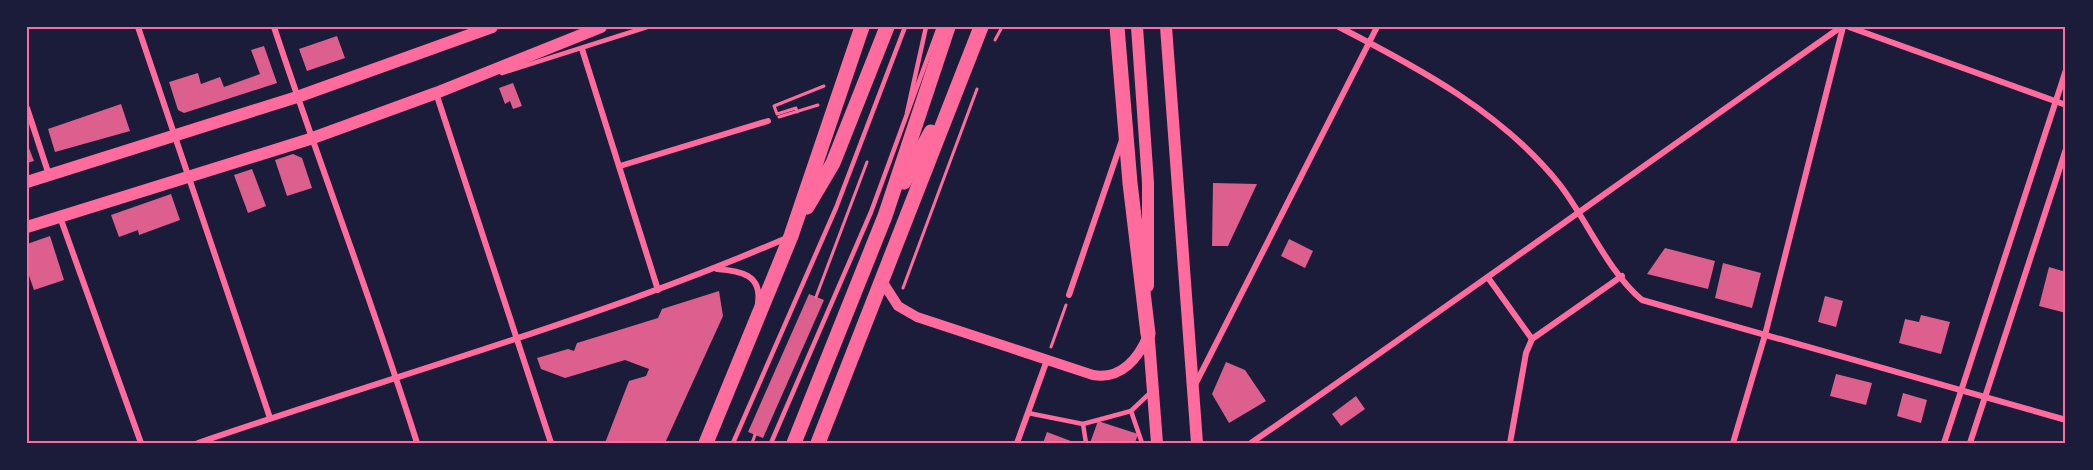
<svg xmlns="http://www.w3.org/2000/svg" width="2093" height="470" viewBox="0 0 2093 470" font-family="'PT Sans',sans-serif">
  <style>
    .building { fill: #dd5f8e }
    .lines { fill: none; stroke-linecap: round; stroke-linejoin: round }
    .path { stroke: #ff6b9d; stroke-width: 3 }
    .service { stroke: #ff6b9d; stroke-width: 4.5 }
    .minor { stroke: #ff6b9d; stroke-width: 6 }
    .tertiary { stroke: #ff6b9d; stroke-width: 10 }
    .secondary { stroke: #ff6b9d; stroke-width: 12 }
    .trunk { stroke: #ff6b9d; stroke-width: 15 }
    .neatline { fill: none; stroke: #ff6b9d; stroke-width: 2 }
  </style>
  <rect width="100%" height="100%" fill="#1b1b3a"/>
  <g class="building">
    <polygon points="337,36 345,58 307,71 299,49"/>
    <polygon points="264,46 277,83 184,113 178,110 169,82 198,73 201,84 220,77 224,87 260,74 251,50"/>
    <polygon points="513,83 522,106 513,109 510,101 505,104 499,88"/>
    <polygon points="121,104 130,131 55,152 48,129"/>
    <polygon points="27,143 34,161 27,163"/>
    <polygon points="293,154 302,158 312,188 287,196 275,160"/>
    <polygon points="252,169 266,206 248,213 234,175"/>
    <polygon points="1213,183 1257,184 1228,246 1212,246"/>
    <polygon points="171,194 180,220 139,235 138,230 119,237 111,215"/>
    <polygon points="50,236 64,280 34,290 27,270 27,244"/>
    <polygon points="1289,239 1313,251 1305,268 1281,256"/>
    <polygon points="1665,248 1715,261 1708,289 1647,274"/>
    <polygon points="1723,263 1761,273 1752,308 1715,298"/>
    <polygon points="2049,267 2066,272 2066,313 2039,306"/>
    <polygon points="719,291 723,316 665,443 605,443 629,381 646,376 649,369 625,360 565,378 541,369 537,358 568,349 574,351 577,343 658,318 662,309"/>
    <polygon points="809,294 824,300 763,438 748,432"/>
    <polygon points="1825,296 1843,301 1836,327 1818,322"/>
    <polygon points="1921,315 1950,322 1941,354 1899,343 1905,319 1919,322"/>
    <polygon points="1226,362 1245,370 1266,401 1229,423 1212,394"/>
    <polygon points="1836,374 1872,383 1866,405 1830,396"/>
    <polygon points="1903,393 1927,400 1921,423 1897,416"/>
    <polygon points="1356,396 1365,409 1341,426 1332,414"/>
    <polygon points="1098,421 1138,434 1135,443 1090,443"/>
    <polygon points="1047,432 1076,443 1043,443"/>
  </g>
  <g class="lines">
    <g class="path">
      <polyline points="995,40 1002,27"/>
      <polyline points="797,112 796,108 777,114 774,106 824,86"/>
      <polyline points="779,117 818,105"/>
      <polyline points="903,288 977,89"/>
      <polyline points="816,297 867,162"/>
      <polyline points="1051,347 1066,305"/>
      <polyline points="752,443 755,435"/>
    </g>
    <g class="service">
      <polyline points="502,73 647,27"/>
      <polyline points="907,113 926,27"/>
      <polyline points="1131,411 1142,443"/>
      <polyline points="1028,413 1083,424"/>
      <polyline points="733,443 836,208 905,27"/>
      <polyline points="771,443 871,212 939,27"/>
      <polyline points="1086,443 1083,424 1131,411 1151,392"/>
    </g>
    <g class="minor">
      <polyline points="138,27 270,418"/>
      <path d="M274 27C320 166 373 303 417 443"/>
      <path d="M1339 27C1419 68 1503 113 1560 185 1587 220 1608 272 1642 300L2066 420"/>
      <polyline points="1849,27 2066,105"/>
      <polyline points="582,49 658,290"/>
      <polyline points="436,93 551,443"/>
      <polyline points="27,108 49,175"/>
      <polyline points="620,166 768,121"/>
      <polyline points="60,217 141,443"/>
      <path d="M717 269C740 271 762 274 758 303"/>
      <polyline points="1489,279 1532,339"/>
      <polyline points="1069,295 1122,140"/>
      <polyline points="1195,385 1377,27"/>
      <path d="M198 443C395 375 597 320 789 237"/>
      <polyline points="1017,443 1047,360"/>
      <path d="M1251 443C1449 306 1644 165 1841 27"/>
      <polyline points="1510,443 1526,353 1532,339 1622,276"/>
      <polyline points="1733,443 1765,335 1843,27"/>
      <polyline points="1944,443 2066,70"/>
      <polyline points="1970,443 2066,149"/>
    </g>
    <path class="tertiary" d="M882 281 898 306 917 317 1093 375C1121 380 1139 358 1148 335"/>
    <g class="secondary">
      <polyline points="1137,27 1148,183 1148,286"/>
      <polyline points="1166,27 1197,443"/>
      <polyline points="27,182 297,97 492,27"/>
      <polyline points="27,227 310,139 436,93 601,27"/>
      <polyline points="1148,328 1157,443"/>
    </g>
    <g class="trunk">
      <polyline points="1117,27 1130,183 1148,334"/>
      <polyline points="904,182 931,132"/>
      <polyline points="807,207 833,163 887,27"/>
      <polyline points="706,443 791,236 862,27"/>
      <polyline points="794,443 885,216 948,27"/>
      <polyline points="818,443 981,27"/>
    </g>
  </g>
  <rect width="2093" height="470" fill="none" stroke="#1b1b3a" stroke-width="57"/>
  <rect x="28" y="28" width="2036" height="414" class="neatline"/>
</svg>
